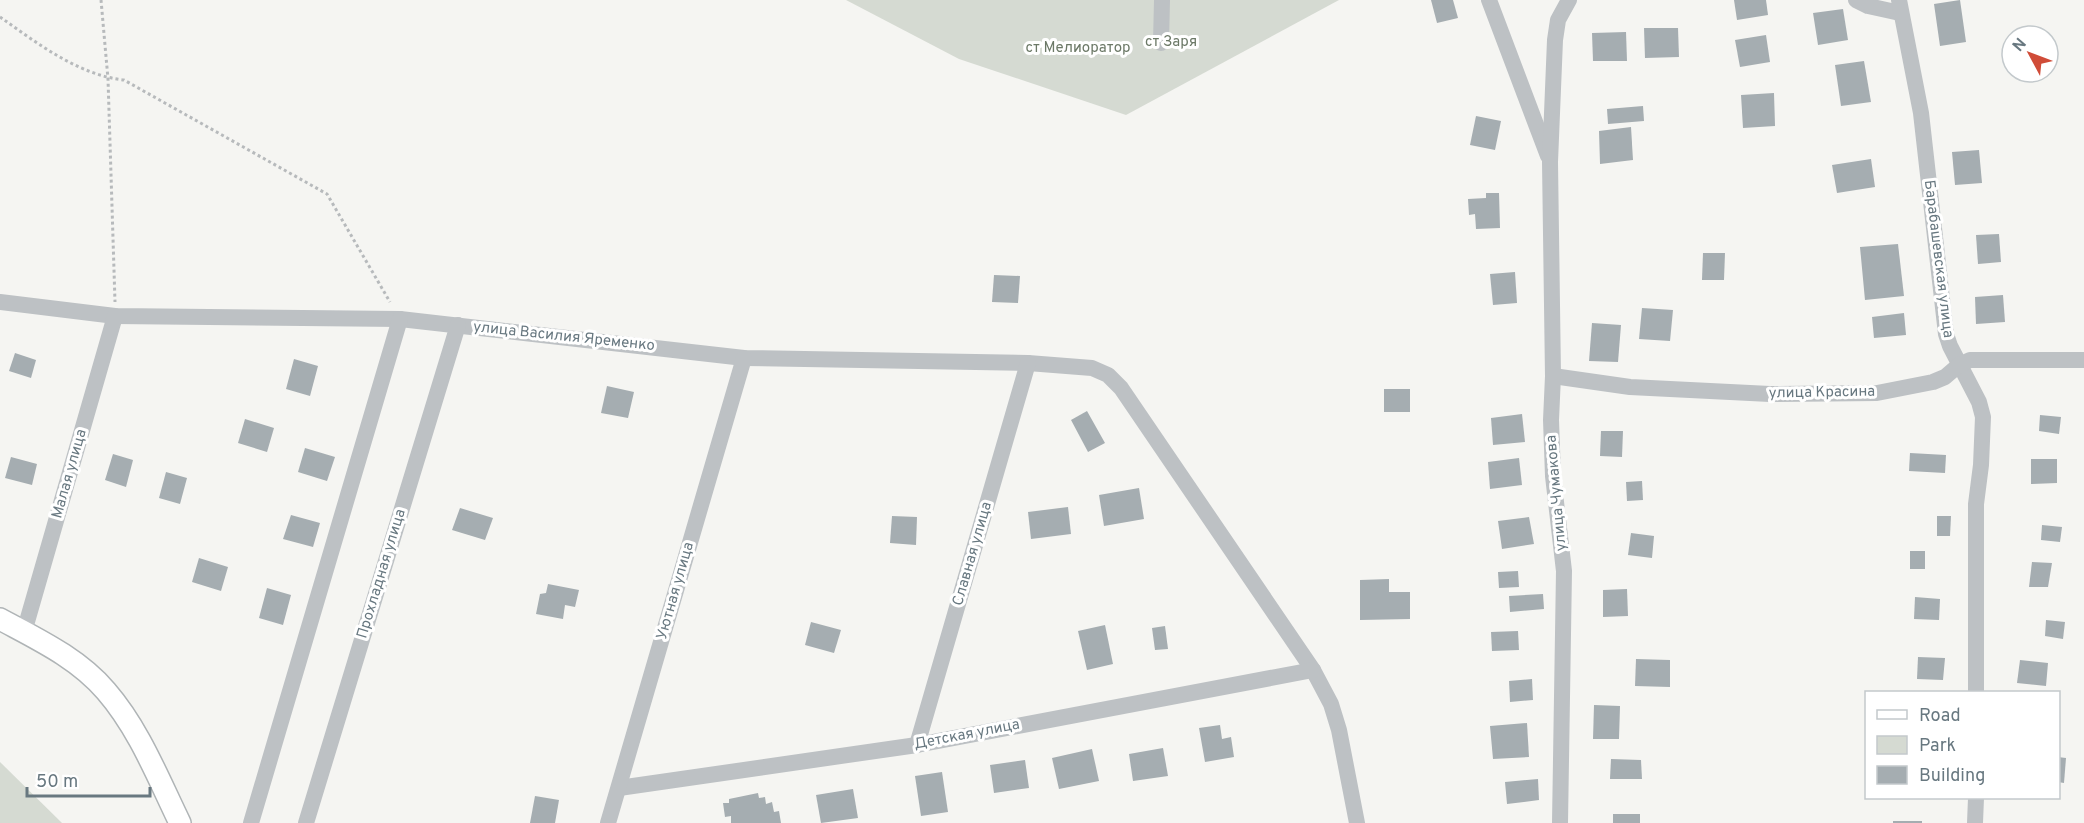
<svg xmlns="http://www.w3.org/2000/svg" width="2084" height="823" viewBox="0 0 2084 823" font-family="Overpass,sans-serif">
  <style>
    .green { fill: #d5dad2 }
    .building { fill: #a5adb1 }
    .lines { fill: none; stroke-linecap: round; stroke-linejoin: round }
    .major-casing { stroke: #afb4b6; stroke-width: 24 }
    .path { stroke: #b7babc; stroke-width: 3; stroke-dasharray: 3 3; stroke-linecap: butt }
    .minor { stroke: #bdc1c4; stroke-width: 16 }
    .major { stroke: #fff; stroke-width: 21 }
    .labels { text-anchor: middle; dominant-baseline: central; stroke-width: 6; stroke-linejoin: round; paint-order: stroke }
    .park-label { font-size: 15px; fill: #6b7866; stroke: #fff }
    .street-label { font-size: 15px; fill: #687880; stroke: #fff }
  </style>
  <rect width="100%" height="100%" fill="#f5f5f2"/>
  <g class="green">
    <polygon points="846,0 1339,0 1126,115 959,59"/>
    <polygon points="0,762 62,823 0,823"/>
  </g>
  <g class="building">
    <polygon points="1431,0 1453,0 1458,18 1437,23"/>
    <polygon points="1734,0 1766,0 1768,15 1737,20"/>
    <polygon points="1960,0 1966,42 1940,46 1934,4"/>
    <polygon points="1843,9 1848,40 1818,45 1813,13"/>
    <polygon points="1644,28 1678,28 1679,57 1645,58"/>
    <polygon points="1626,32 1627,61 1593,61 1592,33"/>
    <polygon points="1766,35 1770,62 1740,67 1735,40"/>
    <polygon points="1864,61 1871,102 1841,106 1835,65"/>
    <polygon points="1774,93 1775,126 1743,128 1741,95"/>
    <polygon points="1643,106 1644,121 1608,124 1607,109"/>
    <polygon points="1476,116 1501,121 1495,150 1470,145"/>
    <polygon points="1631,127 1633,160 1600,164 1599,131"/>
    <polygon points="1979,150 1982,183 1955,185 1952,152"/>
    <polygon points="1871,159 1875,187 1837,193 1832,165"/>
    <polygon points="1486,193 1499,193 1500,228 1476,229 1475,214 1469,215 1468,199 1486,198"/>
    <polygon points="1999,234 2001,262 1978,264 1976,235"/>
    <polygon points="1898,244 1904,296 1865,300 1860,247"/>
    <polygon points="1703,253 1725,253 1724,280 1702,280"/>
    <polygon points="1515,272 1517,303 1493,305 1490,274"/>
    <polygon points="994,275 1020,276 1018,303 992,302"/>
    <polygon points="2003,295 2005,322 1976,324 1975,297"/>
    <polygon points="1642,308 1673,310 1670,341 1639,339"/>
    <polygon points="1904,313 1906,335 1874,338 1872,317"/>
    <polygon points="1592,323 1621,325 1618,362 1589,361"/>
    <polygon points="15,353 36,360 31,378 9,371"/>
    <polygon points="294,359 318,366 310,396 286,389"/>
    <polygon points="607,386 634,392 628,418 601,413"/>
    <rect x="1384" y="389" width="26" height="23"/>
    <polygon points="1087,411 1105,443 1088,452 1071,420"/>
    <polygon points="1522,414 1525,442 1493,445 1491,418"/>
    <polygon points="2040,415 2061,417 2059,434 2039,431"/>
    <polygon points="245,419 274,428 267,452 238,443"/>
    <polygon points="1601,431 1623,431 1622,457 1600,456"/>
    <polygon points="305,448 335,457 327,481 298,472"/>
    <polygon points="1910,453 1946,455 1945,473 1909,471"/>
    <polygon points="113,454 133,460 126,487 105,480"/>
    <polygon points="11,457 37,464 32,485 5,478"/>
    <polygon points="1519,458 1522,485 1490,489 1488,462"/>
    <polygon points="2031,459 2057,459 2057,483 2031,484"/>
    <polygon points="166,472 187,478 180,504 159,498"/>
    <polygon points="1642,481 1643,500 1627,501 1626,482"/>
    <polygon points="1139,488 1144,519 1104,526 1099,495"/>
    <polygon points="1068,507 1071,534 1031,539 1028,512"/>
    <polygon points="460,508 493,518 485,540 452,530"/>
    <polygon points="291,515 320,523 313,547 283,539"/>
    <polygon points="892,516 917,517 916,545 890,543"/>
    <polygon points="1937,516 1951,516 1950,536 1937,536"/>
    <polygon points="1529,517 1534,544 1502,549 1498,521"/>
    <polygon points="2042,525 2062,527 2060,542 2041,540"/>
    <polygon points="1631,533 1654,536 1652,558 1628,555"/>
    <rect x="1910" y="551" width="15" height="18"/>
    <polygon points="199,558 228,567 221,591 192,582"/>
    <polygon points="2032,562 2052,563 2048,587 2029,587"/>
    <polygon points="1518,571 1519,587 1499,588 1498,572"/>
    <polygon points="1389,579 1389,592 1410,592 1410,619 1360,620 1360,580"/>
    <polygon points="548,584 579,590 575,607 565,605 563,619 536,614 540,594 546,593"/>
    <polygon points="267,588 291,595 283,625 259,618"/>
    <polygon points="1627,589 1628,616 1603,617 1603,590"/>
    <polygon points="1543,594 1544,609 1510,612 1509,596"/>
    <polygon points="1915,597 1940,599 1939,620 1914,619"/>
    <polygon points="2046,620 2065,622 2063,639 2045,636"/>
    <polygon points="811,622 841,630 834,653 805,645"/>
    <polygon points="1105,625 1113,664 1087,670 1078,631"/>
    <polygon points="1165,626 1168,649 1155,650 1152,628"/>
    <polygon points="1518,631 1519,650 1492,651 1491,632"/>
    <polygon points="1918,657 1945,658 1943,680 1917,679"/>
    <polygon points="1636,659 1670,660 1670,687 1635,686"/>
    <polygon points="2020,660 2048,663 2046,686 2017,683"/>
    <polygon points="1532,679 1533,700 1510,702 1509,681"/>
    <polygon points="1594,705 1620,706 1619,739 1593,739"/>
    <polygon points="1527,723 1529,757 1493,759 1490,726"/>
    <polygon points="1220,725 1222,739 1231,737 1234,757 1205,762 1199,728"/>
    <polygon points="1163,748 1168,776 1133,781 1129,754"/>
    <polygon points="1092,749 1099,781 1059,789 1052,758"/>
    <polygon points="2058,757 2066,758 2064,783 2058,782"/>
    <polygon points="1611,759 1641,760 1642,779 1610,779"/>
    <polygon points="1025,760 1029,788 994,793 990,765"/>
    <polygon points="942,772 948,812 921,816 915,776"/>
    <polygon points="1538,779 1539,800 1507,804 1505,782"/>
    <polygon points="853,789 858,818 821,823 816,795"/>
    <polygon points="758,793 759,798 765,797 766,804 772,802 774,812 779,811 781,823 731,823 731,816 725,817 723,803 729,803 729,799"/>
    <polygon points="535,796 559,800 555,823 530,823"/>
    <rect x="1613" y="814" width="27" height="9"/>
    <rect x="1893" y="821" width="29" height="2"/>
  </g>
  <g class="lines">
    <defs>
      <path id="major" d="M0 619C37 639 78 658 106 691 139 729 158 778 180 823"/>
    </defs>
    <use href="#major" class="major-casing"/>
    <g class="path">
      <polyline points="101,0 108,79 115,302"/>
      <path d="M0 17C37 43 78 75 124 80L327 194 390 302"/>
    </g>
    <g class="minor">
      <polyline points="1489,0 1548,156"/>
      <polyline points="1856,0 1868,6 1900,13"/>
      <polyline points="1899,0 1921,113 1946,334 1950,346 1979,402 1983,417 1981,465 1976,504 1976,692"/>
      <polyline points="1161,43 1162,0"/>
      <polyline points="0,302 115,316 400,319 744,358 1028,363 1092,368 1108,375 1121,388 1313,670 1331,704 1339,730 1357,823"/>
      <polyline points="1553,376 1630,387 1770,394 1877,393 1933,382 1945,377 1959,365 1970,360 2084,360"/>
      <polyline points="24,632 115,316"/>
      <polyline points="917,745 1028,363"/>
      <polyline points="619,788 917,745 1313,670"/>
      <polyline points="251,823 400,319"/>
      <polyline points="306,823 458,325"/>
      <polyline points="608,823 744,358"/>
      <polyline points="1560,823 1564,571 1553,476 1551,420 1553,376 1550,162 1555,40 1558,20 1569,0"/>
      <polyline points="1975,823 1976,798"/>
    </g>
    <use href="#major" class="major"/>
  </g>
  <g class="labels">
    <g class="park-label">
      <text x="1171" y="42">ст Заря</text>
      <text x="1078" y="48">ст Мелиоратор</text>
    </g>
    <g class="street-label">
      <text transform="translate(1938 259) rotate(83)">Барабашевская улица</text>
      <text transform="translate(564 337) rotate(6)">улица Василия Яременко</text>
      <text transform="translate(1822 393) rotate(-1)">улица Красина</text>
      <text transform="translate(70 474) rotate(-74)">Малая улица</text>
      <text transform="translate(1557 493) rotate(-95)">улица Чумакова</text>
      <text transform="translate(973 554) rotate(-74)">Славная улица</text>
      <text transform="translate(382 574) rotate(-73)">Прохладная улица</text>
      <text transform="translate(676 591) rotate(-74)">Уютная улица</text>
      <text transform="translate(967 735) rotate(-11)">Детская улица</text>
    </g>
  </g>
  <rect x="1865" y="691" width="195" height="108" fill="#ffffff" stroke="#c3c9cc" stroke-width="1.5"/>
  <rect x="1877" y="710" width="30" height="9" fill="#ffffff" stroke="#c3c9cc" stroke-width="1.5"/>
  <text x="1919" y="721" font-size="18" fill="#687880">Road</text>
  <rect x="1877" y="736" width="30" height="18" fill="#d5dad2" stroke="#c3c9cc" stroke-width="1.5"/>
  <text x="1919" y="751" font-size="18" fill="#687880">Park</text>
  <rect x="1877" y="766" width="30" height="18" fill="#a5adb1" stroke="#c3c9cc" stroke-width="1.5"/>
  <text x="1919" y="781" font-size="18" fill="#687880">Building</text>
  <g transform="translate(2030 54) rotate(311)"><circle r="28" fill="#ffffff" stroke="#c3c9cc" stroke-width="1.5"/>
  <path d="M0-4.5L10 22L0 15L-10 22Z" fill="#d04c38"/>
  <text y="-9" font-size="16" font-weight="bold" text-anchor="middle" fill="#687880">N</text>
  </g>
  <path d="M27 787v9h123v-9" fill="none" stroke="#687880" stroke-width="3"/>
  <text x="36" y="787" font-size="18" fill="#687880" stroke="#ffffff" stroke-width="4.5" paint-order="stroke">50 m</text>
</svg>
